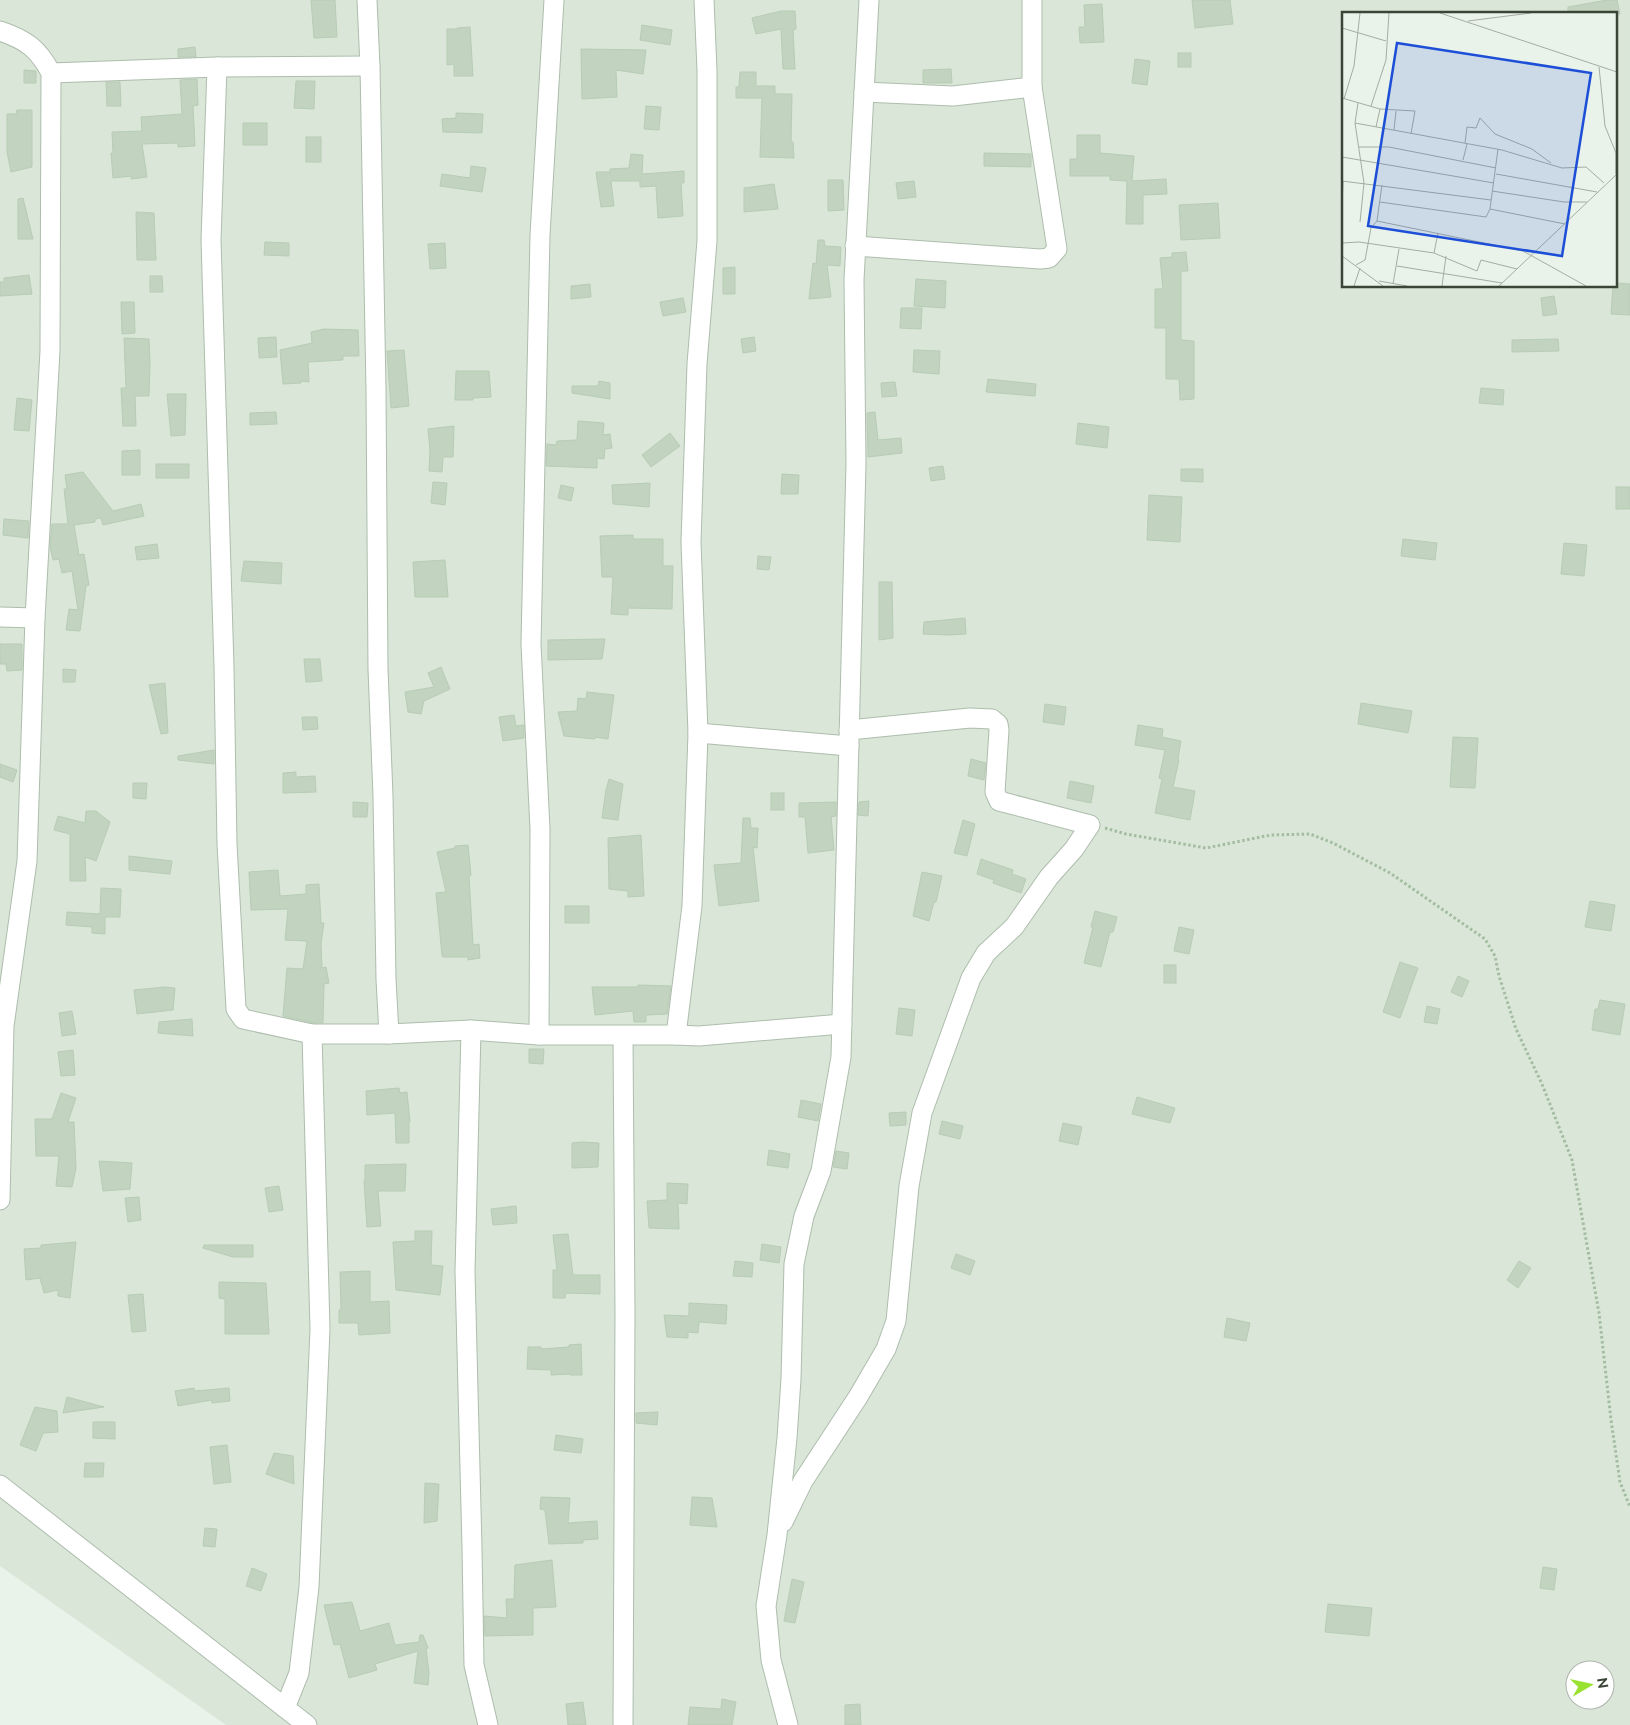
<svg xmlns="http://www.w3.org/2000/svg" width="1630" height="1725" viewBox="0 0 1630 1725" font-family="Raleway,sans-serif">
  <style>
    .residential { fill: #d9e6d8; fill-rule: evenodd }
    .building { fill: #c2d3c0; stroke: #b7cdb4 }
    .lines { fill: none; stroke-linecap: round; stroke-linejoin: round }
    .street-casing { stroke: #aebdad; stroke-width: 21 }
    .path { stroke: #a3bda0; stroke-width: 3; stroke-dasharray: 2.5 2.5; stroke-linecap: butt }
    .street { stroke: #fff; stroke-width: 19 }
    .inset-road { fill: none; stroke: #a4ada2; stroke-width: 1 }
    .view { fill: #1d4ed8; fill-opacity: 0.15; stroke: #1d4ed8; stroke-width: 2.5 }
    .inset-edge { fill: none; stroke: #3a4538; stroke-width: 2.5 }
  </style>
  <rect width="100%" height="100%" fill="#eaf3e9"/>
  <path class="residential" d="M0 0H1630V1725H226L0 1566ZM1344 14H1616V286H1344ZM1575 1670H1605V1700H1575Z"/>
  <g class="building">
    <polygon points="311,0 335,0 337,37 314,38"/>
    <polygon points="1192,0 1230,0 1233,24 1195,28"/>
    <polygon points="1607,0 1617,0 1620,14 1568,14 1568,7"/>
    <polygon points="1102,4 1104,42 1080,43 1079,27 1085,27 1084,5"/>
    <polygon points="781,11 795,11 796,29 793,30 795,69 783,69 781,29 756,34 752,18"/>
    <polygon points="642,25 672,30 670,45 640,40"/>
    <polygon points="470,27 473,76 454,76 454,64 447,65 447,29 457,29 457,28"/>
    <polygon points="195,47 196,57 178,57 178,49"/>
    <polygon points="581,49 646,50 643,74 616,70 617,97 582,99"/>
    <rect x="1178" y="53" width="13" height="14"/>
    <polygon points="1135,59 1150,61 1147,85 1132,83"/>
    <polygon points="951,69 952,83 923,83 923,70"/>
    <polygon points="24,70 36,71 36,83 24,83"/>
    <polygon points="740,72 756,72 756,86 775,86 775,94 792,94 791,142 793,142 794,158 760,157 762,98 736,98 736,87 739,87"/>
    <polygon points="197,79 198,105 193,106 195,146 178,147 178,143 142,144 147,177 131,179 131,176 113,178 111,153 113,153 112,132 142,131 141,117 182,114 180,80"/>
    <polygon points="296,81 315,81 314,109 294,108"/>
    <polygon points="106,82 120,82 121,106 107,106"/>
    <polygon points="646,106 661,107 659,130 644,129"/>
    <polygon points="17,110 32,110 32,167 11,172 7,152 7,114 16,114"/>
    <polygon points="456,113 483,114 482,133 443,132 442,119 456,118"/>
    <rect x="243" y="123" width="24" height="22"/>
    <polygon points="1077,135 1100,135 1100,153 1134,156 1132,181 1166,179 1167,194 1143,195 1143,224 1126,224 1127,181 1110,180 1110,176 1070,176 1070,159 1077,159"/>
    <rect x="306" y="137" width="15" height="25"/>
    <polygon points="984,153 1031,154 1031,167 984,166"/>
    <polygon points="631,154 643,155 642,174 684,171 684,183 681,183 683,216 658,218 656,186 640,187 640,181 611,181 614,206 601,207 596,172 609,172 610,174 610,169 629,168"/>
    <polygon points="471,166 486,168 482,192 440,186 442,174 470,178"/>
    <polygon points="828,180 843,180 844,210 828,211"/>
    <polygon points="914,181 916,197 898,199 896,183"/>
    <polygon points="774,184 778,209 744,212 744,188"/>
    <polygon points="23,198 33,239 18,239 18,199"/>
    <polygon points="1218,203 1220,238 1181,240 1179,205"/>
    <polygon points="136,212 154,213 156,260 137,260"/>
    <polygon points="818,240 824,240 825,246 841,247 840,266 827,265 831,297 809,299 813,263 816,264"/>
    <polygon points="265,242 289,243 289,256 264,255"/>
    <polygon points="445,243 446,268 430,269 428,244"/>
    <polygon points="1186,252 1188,271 1181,271 1181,340 1194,341 1194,399 1180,400 1179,379 1166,379 1166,328 1155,328 1155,289 1163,289 1160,258 1172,257 1172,253"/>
    <polygon points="735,267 735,294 723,294 723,268"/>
    <polygon points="29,275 32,294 0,296 0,282 4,282 4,278"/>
    <polygon points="150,276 162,276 163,292 150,292"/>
    <polygon points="916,279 946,281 945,308 914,306"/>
    <polygon points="1616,283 1630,284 1630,315 1611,314 1613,286 1616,286"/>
    <polygon points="590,284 591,297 571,299 571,286"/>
    <polygon points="1554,296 1557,314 1543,316 1541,298"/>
    <polygon points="683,298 686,312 663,316 660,302"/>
    <polygon points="121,302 134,302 135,333 122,334"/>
    <polygon points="901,308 922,308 921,329 900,328"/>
    <polygon points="324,329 358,330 359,356 343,356 343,360 308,362 309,382 301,381 301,383 283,384 280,350 312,343 311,332"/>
    <polygon points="276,337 277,357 259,358 258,338"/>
    <polygon points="754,337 756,351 743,353 741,339"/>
    <polygon points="124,338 149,339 150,364 149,396 135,396 136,426 123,426 121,388 126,388"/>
    <polygon points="1558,339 1559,351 1512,352 1512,340"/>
    <polygon points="404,350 409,406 391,408 387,351"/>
    <polygon points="914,350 940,351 939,374 913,372"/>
    <polygon points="456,371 489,371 491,397 473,398 473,400 455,400"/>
    <polygon points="988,379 1036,384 1035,396 986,392"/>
    <polygon points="599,381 610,383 610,399 572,393 572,386 598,386"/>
    <polygon points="895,382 897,396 882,397 881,383"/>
    <polygon points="1481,388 1504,390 1503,405 1479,403"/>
    <polygon points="167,394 186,394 185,435 171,436"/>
    <polygon points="17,398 32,400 29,431 14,430"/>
    <polygon points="276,412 277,424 250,425 250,413"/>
    <polygon points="875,412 878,440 901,438 902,453 868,457 867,413"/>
    <polygon points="578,421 604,423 603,435 610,434 612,448 605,449 604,459 597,458 597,468 546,466 547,444 556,445 557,441 577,440"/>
    <polygon points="1078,423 1109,427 1107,448 1076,444"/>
    <polygon points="454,426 453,457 443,457 442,472 429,471 430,450 428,429"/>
    <polygon points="670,433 680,446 651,467 642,455"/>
    <polygon points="140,450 140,475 122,475 122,451"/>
    <rect x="156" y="464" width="33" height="14"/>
    <polygon points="943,466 945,479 931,481 929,468"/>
    <polygon points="1181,469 1203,469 1203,482 1181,481"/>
    <polygon points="83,472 113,511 141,504 144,516 103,525 101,518 95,519 95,522 74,525 79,555 84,554 89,585 86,586 80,631 66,630 69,609 78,610 72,571 62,573 59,559 53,560 50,547 52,524 68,524 64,489 67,489 65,475"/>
    <polygon points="782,474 799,475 798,494 781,494"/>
    <polygon points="433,482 447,483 445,505 431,503"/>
    <polygon points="650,483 649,507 613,504 612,485"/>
    <polygon points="561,485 574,488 571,501 558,498"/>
    <rect x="1616" y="487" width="14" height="22"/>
    <polygon points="1149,495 1182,497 1180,542 1147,540"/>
    <polygon points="4,519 29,521 28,538 3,535"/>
    <polygon points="633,535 633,539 663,539 663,566 673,566 672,609 628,608 628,615 611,614 613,577 602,577 600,536"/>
    <polygon points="1403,539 1437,543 1435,560 1401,556"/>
    <polygon points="1564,543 1587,545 1584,576 1561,574"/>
    <polygon points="157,544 159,558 137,560 135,547"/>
    <polygon points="758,556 771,557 769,570 757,569"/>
    <polygon points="445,560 448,597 415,597 413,562"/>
    <polygon points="244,561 282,563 281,584 241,581"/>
    <polygon points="879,582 892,582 893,638 879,640"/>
    <polygon points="965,618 966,634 949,635 923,634 924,622"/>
    <polygon points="605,639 602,659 548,660 548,640"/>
    <polygon points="0,644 22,644 22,670 7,671 6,664 0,664"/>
    <polygon points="304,659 320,659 322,681 306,682"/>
    <polygon points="441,667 450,689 424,701 421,714 408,712 405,692 434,687 428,673"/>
    <polygon points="63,669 76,670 75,682 63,682"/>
    <polygon points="165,683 168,733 161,734 149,685"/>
    <polygon points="587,692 614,695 608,739 595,737 595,739 564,736 558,712 577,711 578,698 586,699"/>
    <polygon points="1361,703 1412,711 1408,733 1358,724"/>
    <polygon points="1045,704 1066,707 1064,725 1043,722"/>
    <polygon points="514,715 516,726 524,725 524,738 503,741 499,717"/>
    <polygon points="302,717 317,717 318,729 303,730"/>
    <polygon points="1138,725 1163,729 1162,737 1181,741 1178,759 1179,760 1173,787 1195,791 1190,820 1155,813 1162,779 1159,778 1165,750 1135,745"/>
    <polygon points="1453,737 1478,738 1475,788 1450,787"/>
    <polygon points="214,750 214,764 178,760 178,756"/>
    <polygon points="971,759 986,763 984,780 968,776"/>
    <polygon points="0,764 17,770 13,782 0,777"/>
    <polygon points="296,772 296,777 315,776 316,792 283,793 283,773"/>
    <polygon points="609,779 623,784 618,820 602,818 606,790"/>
    <polygon points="1070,781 1094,786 1091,803 1067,798"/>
    <polygon points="133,783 147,783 146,799 133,798"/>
    <rect x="771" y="793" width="13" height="17"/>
    <polygon points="869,801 868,816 858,815 859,802"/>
    <polygon points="353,802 368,803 367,817 353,817"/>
    <polygon points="836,802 836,816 831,817 834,850 808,853 805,817 799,817 799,803"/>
    <polygon points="86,811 96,811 110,822 96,861 85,857 86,881 70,881 70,834 54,830 58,816 85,823"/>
    <polygon points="743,818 750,818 751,828 758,828 757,848 753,847 759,901 719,906 714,865 741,863"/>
    <polygon points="963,820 975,824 967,856 954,853"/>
    <polygon points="641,835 644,896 628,897 628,891 609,889 608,838"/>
    <polygon points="468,845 471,875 469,876 473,945 479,944 480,958 468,960 468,957 443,957 442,955 436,893 446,892 437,852 455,848 455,846"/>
    <polygon points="129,856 172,861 170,874 129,870"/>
    <polygon points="981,859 1013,870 1012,874 1026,879 1021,893 993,883 994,880 977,874"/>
    <polygon points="278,870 280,896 306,894 306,885 319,884 321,923 324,923 321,943 322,968 326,967 329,983 324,984 323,1023 313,1023 283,1016 287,968 303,969 307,941 285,940 288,909 251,910 249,872"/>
    <polygon points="922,872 942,876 936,902 934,902 929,921 913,916"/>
    <polygon points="101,888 121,889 120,917 105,917 105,934 92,933 92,927 66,925 67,912 100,914"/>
    <polygon points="1590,901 1615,905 1611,931 1585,927"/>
    <rect x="565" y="906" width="24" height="17"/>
    <polygon points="1095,911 1117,917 1113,932 1110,932 1101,967 1084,963 1093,927 1091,927"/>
    <polygon points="1179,927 1194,930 1189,954 1174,951"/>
    <polygon points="1400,962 1418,968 1400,1018 1383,1012"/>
    <rect x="1164" y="965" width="12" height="18"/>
    <polygon points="1458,976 1469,981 1462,997 1451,992"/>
    <polygon points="638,985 671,986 667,1014 646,1015 646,1022 634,1022 633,1011 595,1015 592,987 638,987"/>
    <polygon points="165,987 175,988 173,1010 137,1014 134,990"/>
    <polygon points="1600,1000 1625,1004 1620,1035 1592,1030 1595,1009 1598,1009"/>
    <polygon points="1427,1006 1440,1009 1437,1024 1424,1022"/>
    <polygon points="899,1008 915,1010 912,1036 896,1034"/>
    <polygon points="72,1011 76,1034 62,1036 59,1013"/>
    <polygon points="192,1019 193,1036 158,1033 159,1022"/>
    <polygon points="529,1049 544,1049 543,1064 529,1063"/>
    <polygon points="73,1050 75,1075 61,1076 58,1052"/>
    <polygon points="399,1088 400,1093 407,1092 410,1122 409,1123 409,1143 396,1143 395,1113 367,1115 366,1091"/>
    <polygon points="61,1093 76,1098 68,1122 74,1122 76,1168 72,1187 56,1186 59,1156 36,1156 35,1119 52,1119"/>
    <polygon points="1137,1097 1175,1108 1170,1123 1132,1114"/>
    <polygon points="801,1100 821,1104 818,1121 798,1117"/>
    <polygon points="906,1112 906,1125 890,1126 889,1113"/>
    <polygon points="942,1121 963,1126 960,1139 939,1134"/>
    <polygon points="1063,1123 1082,1127 1078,1145 1059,1141"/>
    <polygon points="582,1142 599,1143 598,1167 572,1168 572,1143"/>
    <polygon points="769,1150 790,1154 788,1168 767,1165"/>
    <polygon points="836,1151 849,1153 847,1169 833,1167"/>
    <polygon points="99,1161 132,1163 130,1189 103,1191"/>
    <polygon points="406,1164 405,1191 378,1191 381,1226 367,1227 364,1181 365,1181 365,1165"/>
    <polygon points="667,1183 688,1184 687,1204 678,1203 679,1229 649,1228 647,1201 667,1200"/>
    <polygon points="279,1186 283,1210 269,1212 265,1188"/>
    <polygon points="139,1197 141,1220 128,1222 125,1198"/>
    <polygon points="516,1206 517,1223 493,1225 491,1209"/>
    <polygon points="415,1231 432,1231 431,1265 443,1266 440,1295 396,1290 393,1242 415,1241"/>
    <polygon points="568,1234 573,1275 600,1275 600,1294 566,1293 565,1298 553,1298 553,1270 557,1270 553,1235"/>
    <polygon points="76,1242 70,1298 58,1296 58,1290 44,1293 40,1278 26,1280 24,1249 41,1248 41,1245"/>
    <polygon points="762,1244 781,1247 779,1263 760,1260"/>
    <polygon points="204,1245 253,1245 253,1257 233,1257 203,1248"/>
    <polygon points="956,1254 975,1261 970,1275 951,1268"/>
    <polygon points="735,1261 753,1263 752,1277 733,1276"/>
    <polygon points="1519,1261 1531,1268 1518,1288 1507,1280"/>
    <polygon points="370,1271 370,1302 389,1301 390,1333 359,1335 358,1323 339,1323 339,1310 341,1310 340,1272"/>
    <polygon points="219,1282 266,1283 269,1334 225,1334 225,1299 219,1298"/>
    <polygon points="143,1294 146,1331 132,1332 128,1295"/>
    <polygon points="689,1303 727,1305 726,1324 699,1322 698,1333 688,1332 688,1338 667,1337 664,1315 689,1316"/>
    <polygon points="1227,1318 1250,1323 1246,1341 1224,1337"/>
    <polygon points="581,1344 582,1375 570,1375 570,1374 551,1375 551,1370 527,1369 528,1347 541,1347 541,1349 569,1347 569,1345"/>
    <polygon points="194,1388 195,1391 229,1388 230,1401 212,1403 212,1400 178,1406 175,1391"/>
    <polygon points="67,1397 104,1407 63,1413"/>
    <polygon points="35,1407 57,1411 58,1432 43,1433 36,1451 20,1445"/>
    <polygon points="658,1412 657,1425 636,1423 636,1413"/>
    <polygon points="93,1422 115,1422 115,1439 93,1438"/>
    <polygon points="556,1435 583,1439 581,1453 554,1450"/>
    <polygon points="227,1445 231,1482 214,1484 210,1447"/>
    <polygon points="274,1453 293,1456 294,1484 266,1474"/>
    <polygon points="85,1463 104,1463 103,1477 84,1477"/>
    <polygon points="425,1483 439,1484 437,1521 424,1523"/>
    <polygon points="541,1497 570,1498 568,1523 597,1521 598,1539 583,1540 583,1543 549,1544 545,1510 540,1509"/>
    <polygon points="692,1497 712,1498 717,1527 690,1525"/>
    <polygon points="205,1528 217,1529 215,1547 203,1546"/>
    <polygon points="552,1560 556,1607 533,1608 533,1635 485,1636 484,1616 507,1618 506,1599 514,1599 515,1565"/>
    <polygon points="1543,1567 1557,1569 1554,1590 1540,1588"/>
    <polygon points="252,1568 267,1574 261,1591 246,1586"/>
    <polygon points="792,1579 804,1582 795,1623 784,1621"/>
    <polygon points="352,1602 360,1631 389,1623 395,1645 419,1642 420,1635 423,1635 428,1648 426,1649 429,1672 428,1685 414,1683 418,1651 375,1664 377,1670 349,1678 340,1644 334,1645 324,1605"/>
    <polygon points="1328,1604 1372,1608 1369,1636 1325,1632"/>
    <polygon points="722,1699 736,1702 732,1725 688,1725 690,1707 721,1709"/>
    <polygon points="583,1702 586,1725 568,1725 566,1704"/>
    <polygon points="860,1704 861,1725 845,1725 845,1705"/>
  </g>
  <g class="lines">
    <defs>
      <g id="street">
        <polyline points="367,0 370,66 376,389 378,669 383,796 386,979 389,1034"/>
        <path d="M0 31C26 40 38 48 51 73L50 351 35 618 27 861 4 1026 0 1200"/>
        <polyline points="217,67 211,240 224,667 227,844 236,1009 243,1019 312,1034 389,1034 471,1030 539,1035 676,1035 699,1036 842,1024"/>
        <polyline points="51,73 217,67 370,66"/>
        <polyline points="864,92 953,96 1032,87"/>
        <polyline points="855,246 1040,259 1049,258 1057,249 1032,87 1032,0"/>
        <polyline points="0,617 35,618"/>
        <polyline points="698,733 849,746"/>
        <polyline points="471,1030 465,1271 472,1548 474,1665 488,1725"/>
        <polyline points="539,1035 540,829 531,644 540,235 554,0"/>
        <polyline points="676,1035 692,906 698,733 691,542 697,364 707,241 707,70 704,0"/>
        <polyline points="623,1036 625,1314 623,1725"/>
        <polyline points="0,1485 307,1725"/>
        <polyline points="783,1522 803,1481 858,1397 886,1349 896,1321 909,1186 922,1113 971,978 986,953 1014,927 1049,877 1074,849 1090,825 999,801 995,792 999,730 998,724 992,719 970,718 849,730"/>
        <polyline points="285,1708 299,1673 309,1587 320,1329 312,1034"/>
        <polyline points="788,1725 771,1660 766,1606 777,1535 787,1438 791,1379 794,1264 804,1216 821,1171 841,1057 856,464 854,280 869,0"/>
      </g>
    </defs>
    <use href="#street" class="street-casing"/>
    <polyline class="path" points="1105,828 1126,834 1206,848 1271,835 1310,834 1333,843 1390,873 1485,939 1495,956 1499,976 1516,1029 1542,1084 1572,1160 1599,1313 1611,1420 1620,1482 1630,1507"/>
    <use href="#street" class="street"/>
  </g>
  <g transform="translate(1342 12)">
    <rect width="275" height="275" fill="#eaf3e9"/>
    <path class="inset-road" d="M98 1 275 60M126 9 189 1M0 16 44 29M257 55 263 114 274 141V162M0 86 38 97 73 99 69 122M2 87 12 54 18 1M16 91 13 111 22 171 18 210M29 94 44 48 47 1M13 111 160 138 220 156 244 155 262 171M34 115 38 97M52 118 54 99M123 131 125 115 134 116 138 106 153 122 190 137 209 151M17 135H47L154 156M0 145 152 171M121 148 125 132M154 162 255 180M0 169 149 188M150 179 222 190H245M38 190 144 205 148 197 156 137M0 195 1 169M148 197 223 212M35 209 40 173M0 231 17 230 92 241 135 259 139 248 175 257M92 241 96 221M0 244 41 274M14 253 23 248 29 216 35 209 181 239 244 274M55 254 160 271M37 269 65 274M51 272 57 237M12 274 18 256M100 274 104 244M157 274 275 162"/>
    <path class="view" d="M55 31 249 61 220 244 26 214Z"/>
    <rect width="275" height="275" class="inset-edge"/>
  </g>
  <g transform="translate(1590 1685) rotate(81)"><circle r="24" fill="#ffffff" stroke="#b0b5af"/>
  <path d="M0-4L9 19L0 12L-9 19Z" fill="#9ae231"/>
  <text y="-8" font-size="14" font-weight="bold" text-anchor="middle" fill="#3a4538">N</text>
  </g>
</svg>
